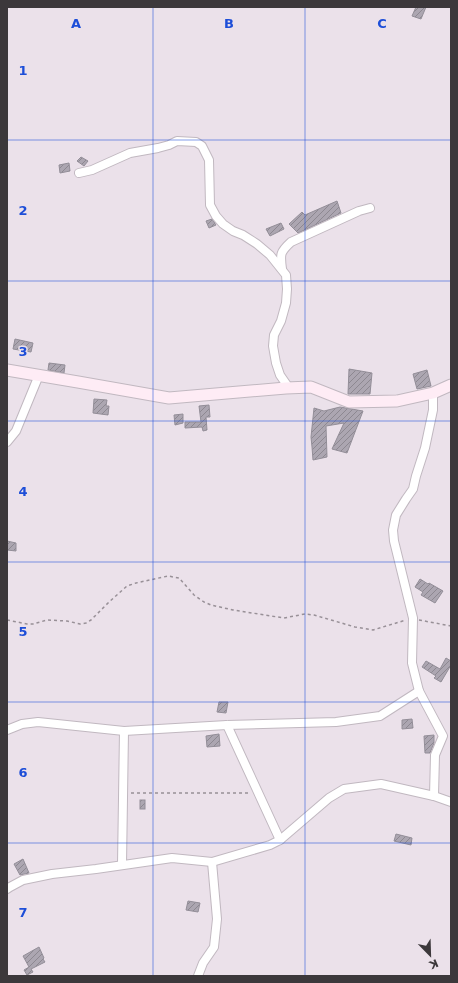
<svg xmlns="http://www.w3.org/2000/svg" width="458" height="983" viewBox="0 0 458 983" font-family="'DejaVu Sans',sans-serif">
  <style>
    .building { fill: url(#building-hatch); stroke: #938e98 }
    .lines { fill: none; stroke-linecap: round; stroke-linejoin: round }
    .street-casing { stroke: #c1b8c0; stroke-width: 10 }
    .secondary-casing { stroke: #c1b8c0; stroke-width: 13 }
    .path { stroke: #989097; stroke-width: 1.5; stroke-dasharray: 3 3; stroke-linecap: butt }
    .street { stroke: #fff; stroke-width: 8 }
    .secondary { stroke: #feecf5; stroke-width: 11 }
    .grid { fill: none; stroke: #1d4ed8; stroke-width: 1; stroke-opacity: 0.55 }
    .grid-label { font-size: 13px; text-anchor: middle; font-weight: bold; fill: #1d4ed8; stroke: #ebe1ea; stroke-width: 3; stroke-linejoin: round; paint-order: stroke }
  </style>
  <defs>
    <pattern id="building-hatch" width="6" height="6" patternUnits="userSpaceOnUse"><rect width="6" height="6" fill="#aca6b1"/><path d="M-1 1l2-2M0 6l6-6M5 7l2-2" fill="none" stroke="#8d8891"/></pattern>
  </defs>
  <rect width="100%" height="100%" fill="#ebe1ea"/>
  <g class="building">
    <polygon points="416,7 426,7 421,19 412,16"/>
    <polygon points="81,157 88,161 84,166 77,161"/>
    <polygon points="69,163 70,171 60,173 59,165"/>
    <polygon points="337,201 341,213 298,233 289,224 302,212 305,215"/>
    <polygon points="212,219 216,225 209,228 206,221"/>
    <polygon points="281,223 284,229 270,236 266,229"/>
    <polygon points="15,339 33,343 31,352 13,349"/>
    <polygon points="49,363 65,365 64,373 48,370"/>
    <polygon points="349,369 372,373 370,394 348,394"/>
    <polygon points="427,370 431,386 417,389 413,374"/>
    <polygon points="94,399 107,400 106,406 109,406 108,415 93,413"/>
    <polygon points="209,405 210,417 206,417 207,430 203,431 202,427 185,428 185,422 201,422 199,406"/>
    <polygon points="340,407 363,411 347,453 332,449 344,423 326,426 327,457 313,460 312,447 311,437 314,408 324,411"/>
    <polygon points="183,414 183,423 175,425 174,415"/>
    <polygon points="7,541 16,543 16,551 7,550"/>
    <polygon points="420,579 428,584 429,583 443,591 435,603 421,595 423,592 415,587"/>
    <polygon points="446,658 451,661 451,665 441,682 434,678 436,676 422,667 426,661 440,669"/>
    <polygon points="219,702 228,702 226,713 217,712"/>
    <polygon points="412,719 413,728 402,729 402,720"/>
    <polygon points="219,734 220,746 207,747 206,736"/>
    <polygon points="434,735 434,743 430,753 425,753 424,736"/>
    <rect x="140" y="800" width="5" height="9"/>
    <polygon points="396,834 412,838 411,845 394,841"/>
    <polygon points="23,859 29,873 20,875 14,864"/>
    <polygon points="188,901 200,903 198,912 186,910"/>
    <polygon points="39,947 44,958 43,959 45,962 31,969 33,972 27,975 24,970 29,967 23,956"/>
  </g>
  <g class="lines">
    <defs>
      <g id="street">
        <polyline points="79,173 92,170 130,153 158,148 169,145 177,141 196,142 202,146 209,160 210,205 216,216 223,224 233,231 243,235 257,244 270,255 286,275 287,289 286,303 281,321 274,335 273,346 276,363 280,375 289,388"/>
        <path d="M282 269C280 254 280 252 291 242L359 211 370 208"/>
        <polyline points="433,393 433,410 425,448 416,476 413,489 406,499 396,515 393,530 394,541 413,618 412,663 419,691 443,736 435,755 434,796"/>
        <polyline points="7,442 16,431 39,375"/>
        <polyline points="227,725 280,840"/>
        <polyline points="7,730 22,724 38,722 124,731 227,725 336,722 380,716 419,691"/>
        <polyline points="122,865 124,731"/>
        <polyline points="7,889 10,887 23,880 52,874 96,869 172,858 212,862 270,845 280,840 329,798 344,789 381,784 434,796 451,802"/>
        <polyline points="198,976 203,963 214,947 217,919 212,862"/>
      </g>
      <polyline id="secondary" points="7,370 78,382 169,398 286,388 311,387 349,402 397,401 433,393 451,385"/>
    </defs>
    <use href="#street" class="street-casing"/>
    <use href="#secondary" class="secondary-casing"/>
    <g class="path">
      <polyline points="7,620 27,624 33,624 47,620 67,621 80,624 86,623 91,620 109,602 127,586 136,583 168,576 179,578 194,595 204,602 211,605 233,610 284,618 305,614 314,615 355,627 373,630 406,620"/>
      <polyline points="419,620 451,626"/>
      <polyline points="131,793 251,793"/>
    </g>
    <use href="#street" class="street"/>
    <use href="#secondary" class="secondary"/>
  </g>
  <path class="grid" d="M153 7V976M305 7V976M7 140H451M7 281H451M7 421H451M7 562H451M7 702H451M7 843H451"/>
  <g class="grid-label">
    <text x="76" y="28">A</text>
    <text x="229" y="28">B</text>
    <text x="382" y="28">C</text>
    <text x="23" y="75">1</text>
    <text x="23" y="215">2</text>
    <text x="23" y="356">3</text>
    <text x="23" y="496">4</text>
    <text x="23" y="636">5</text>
    <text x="23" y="777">6</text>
    <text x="23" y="917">7</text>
  </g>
  <rect width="458" height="983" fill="none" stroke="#3c383b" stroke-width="16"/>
  <g transform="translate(430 955) rotate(157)" stroke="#ebe1ea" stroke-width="3" paint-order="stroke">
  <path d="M0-3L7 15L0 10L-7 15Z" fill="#3c383b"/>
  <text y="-6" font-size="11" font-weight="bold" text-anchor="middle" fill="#3c383b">K</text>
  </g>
</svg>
